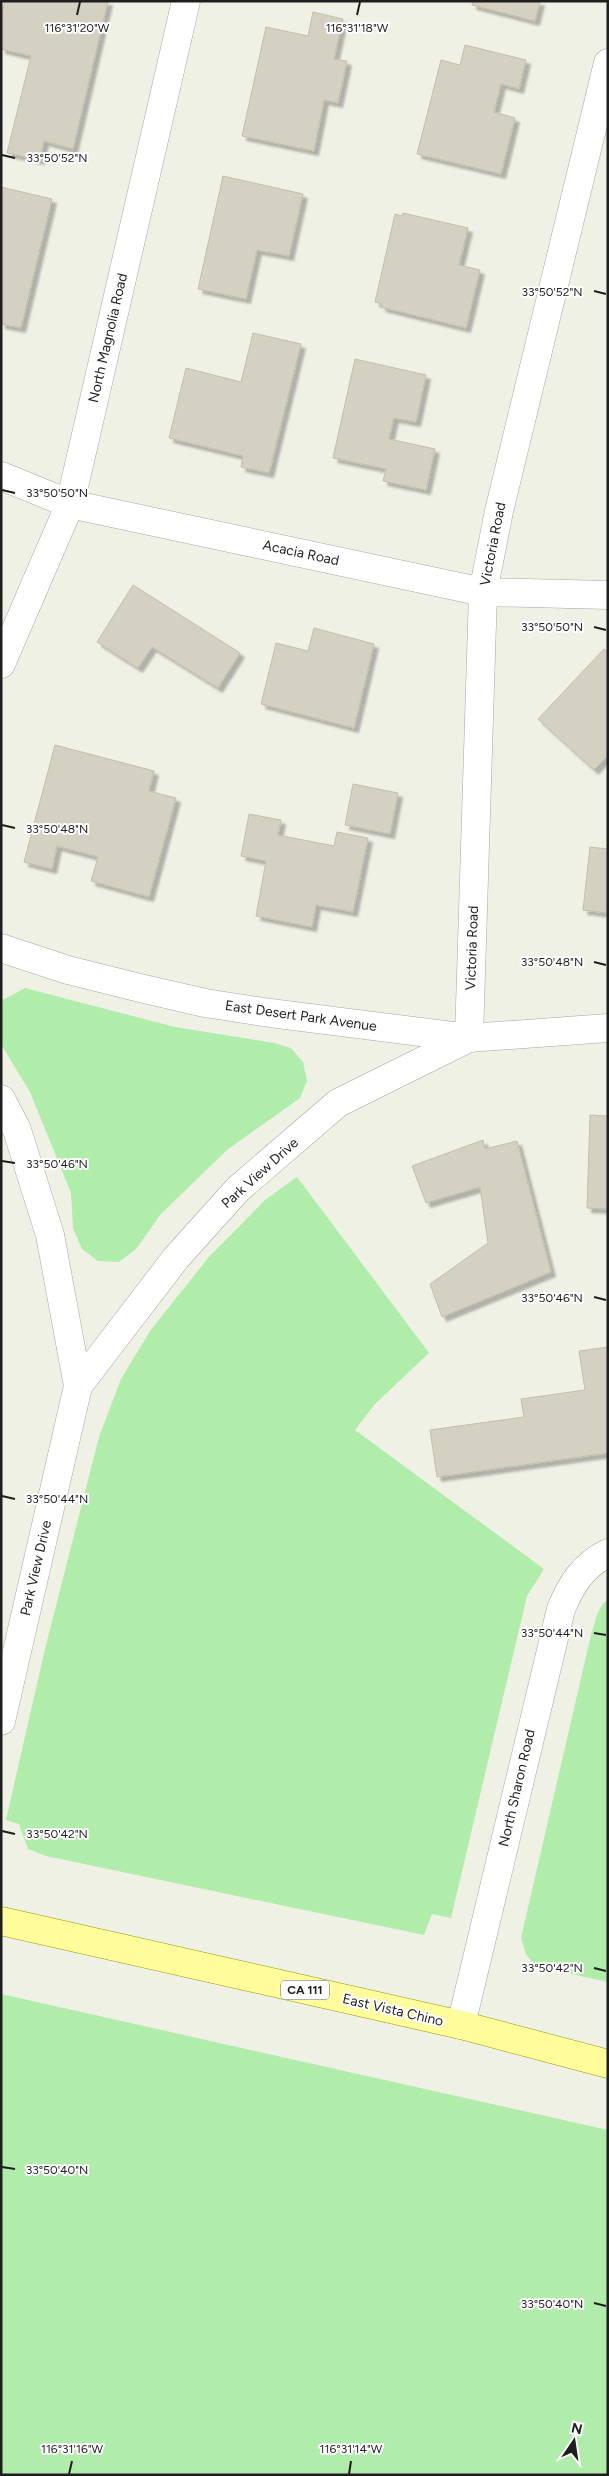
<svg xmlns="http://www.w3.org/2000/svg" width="609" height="2476" viewBox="0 0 609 2476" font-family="Figtree,sans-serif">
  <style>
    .grass { fill: #b0ecaa }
    .building { fill: #d4d1c2; stroke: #c3bea7; filter: url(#shadow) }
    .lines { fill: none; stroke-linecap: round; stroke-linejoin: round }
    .minor-casing { stroke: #a6a6a6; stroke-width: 29 }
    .major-casing { stroke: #919b00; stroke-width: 29 }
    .minor { stroke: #fff; stroke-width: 28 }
    .major { stroke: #fffc9c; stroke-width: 28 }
    .ticks { fill: none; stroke: #1f1f1f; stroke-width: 2 }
    .labels { text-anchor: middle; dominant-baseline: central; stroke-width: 4; stroke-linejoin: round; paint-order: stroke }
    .shield { fill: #fff; stroke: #626262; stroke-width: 1 }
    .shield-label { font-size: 12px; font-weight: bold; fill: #1f1f1f }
    .street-label { font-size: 14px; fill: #1f1f1f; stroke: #fff }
    .ticks-label { font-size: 12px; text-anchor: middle; fill: #1f1f1f; stroke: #fff; stroke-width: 4; stroke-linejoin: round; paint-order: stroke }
  </style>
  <defs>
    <filter id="shadow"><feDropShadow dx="4.5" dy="4.5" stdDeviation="1" flood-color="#0004"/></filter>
  </defs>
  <rect width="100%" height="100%" fill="#f0f1e5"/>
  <g class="grass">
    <polygon points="25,988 175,1027 274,1043 291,1048 303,1062 307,1081 300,1098 227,1150 161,1214 136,1249 119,1262 98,1261 82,1249 73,1228 71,1193 30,1092 1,1044 1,1001"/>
    <polygon points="297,1177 429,1353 375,1404 355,1430 544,1569 527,1596 451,1918 432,1914 424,1935 46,1856 28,1849 19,1824 6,1820 45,1649 99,1437 121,1379 150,1331 208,1258 265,1200"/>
    <path d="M608 1600V1982L535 1966 526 1954 521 1938 591 1635C595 1624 597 1606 608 1600Z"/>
    <polygon points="1,1994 608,2130 608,2475 1,2475"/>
  </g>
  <g class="building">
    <polygon points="5,1 108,1 73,149 44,141 40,160 7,153 31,56 1,49 1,16"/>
    <polygon points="473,1 540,1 535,21 472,5"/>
    <polygon points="313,12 343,19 334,59 347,61 338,103 324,100 314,151 242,136 266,27 308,36"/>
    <polygon points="465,45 526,60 519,89 501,84 494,112 515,118 501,174 417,154 441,60 460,65"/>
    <polygon points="223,176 303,194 289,256 257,250 246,299 198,289"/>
    <polygon points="1,187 52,199 21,328 1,324"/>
    <polygon points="403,213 468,228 459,265 480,270 466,328 381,307 382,304 375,302 395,214 402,216"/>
    <polygon points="253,333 301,344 269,473 241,467 243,456 169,438 186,368 241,382"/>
    <polygon points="355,359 426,375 416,422 394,418 389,439 435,449 426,490 383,481 386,469 333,458"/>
    <polygon points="133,585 240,653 218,688 152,647 138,668 97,642"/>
    <polygon points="314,628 374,644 354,728 261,704 276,643 308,651"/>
    <polygon points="604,649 608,652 608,755 594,770 538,719"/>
    <polygon points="55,745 154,771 149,791 176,798 149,897 91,881 98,857 57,846 52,869 24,862"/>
    <polygon points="353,784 398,793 390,834 345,825"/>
    <polygon points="249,814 281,820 278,835 334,846 337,832 368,838 353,912 316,905 312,927 256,916 266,861 241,856"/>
    <polygon points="590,847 608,849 608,913 583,910"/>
    <polygon points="590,1115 608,1116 608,1209 587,1208"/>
    <polygon points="483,1140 485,1149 517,1141 551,1272 442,1317 430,1284 488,1243 480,1187 426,1203 412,1166"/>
    <polygon points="608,1347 608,1453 437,1477 430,1430 524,1417 521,1399 585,1390 579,1351"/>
  </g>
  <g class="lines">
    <defs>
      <g id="minor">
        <polyline points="1,476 70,504 483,592 608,595"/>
        <polyline points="1,664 70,504 186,1"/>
        <polyline points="1,948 68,970 140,988 205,1003 270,1013 469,1038 608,1028"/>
        <polyline points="1,1099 17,1130 50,1235 78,1386 1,1721"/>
        <polyline points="78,1386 176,1258 238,1189 338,1103 469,1038 483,592 499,511 608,63"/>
        <path d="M461 2025 561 1609C571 1585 583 1565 608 1553"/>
      </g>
      <polyline id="major" points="1,1921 461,2025 608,2064"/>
    </defs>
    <use href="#minor" class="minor-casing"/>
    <use href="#major" class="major-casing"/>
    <use href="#minor" class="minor"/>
    <use href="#major" class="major"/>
  </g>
  <path class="ticks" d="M77 15 80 2M357 15 360 2M2 155 15 158M594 291 606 294M2 490 15 493M594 627 606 630M2 825 15 828M594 962 606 965M2 1161 15 1163M594 1297 606 1300M2 1496 15 1499M594 1633 606 1635M2 1831 15 1834M594 1968 606 1971M2 2167 15 2169M594 2303 606 2306M69 2474 72 2461M349 2474 351 2461"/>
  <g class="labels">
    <rect class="shield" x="281" y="1980.5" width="48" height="19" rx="4"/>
    <g class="shield-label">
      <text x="305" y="1990">CA 111</text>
    </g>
    <g class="street-label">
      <text transform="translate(108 338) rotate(-77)">North Magnolia Road</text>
      <text transform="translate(493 544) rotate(-79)">Victoria Road</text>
      <text transform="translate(301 553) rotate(12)">Acacia Road</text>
      <text transform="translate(472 948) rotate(-88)">Victoria Road</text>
      <text transform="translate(301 1016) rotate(8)">East Desert Park Avenue</text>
      <text transform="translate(260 1173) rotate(-42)">Park View Drive</text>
      <text transform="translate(36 1568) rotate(-77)">Park View Drive</text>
      <text transform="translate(517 1788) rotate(-77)">North Sharon Road</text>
      <text transform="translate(393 2010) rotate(13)">East Vista Chino</text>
    </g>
  </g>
  <g class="ticks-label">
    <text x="77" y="32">116°31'20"W</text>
    <text x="357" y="32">116°31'18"W</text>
    <text x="57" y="162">33°50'52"N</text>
    <text x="552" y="296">33°50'52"N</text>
    <text x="57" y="497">33°50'50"N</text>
    <text x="552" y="631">33°50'50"N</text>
    <text x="57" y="833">33°50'48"N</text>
    <text x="552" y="966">33°50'48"N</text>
    <text x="57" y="1168">33°50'46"N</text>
    <text x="552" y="1302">33°50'46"N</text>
    <text x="57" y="1503">33°50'44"N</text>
    <text x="552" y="1637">33°50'44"N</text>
    <text x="57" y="1838">33°50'42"N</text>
    <text x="552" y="1972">33°50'42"N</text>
    <text x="57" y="2174">33°50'40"N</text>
    <text x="552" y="2308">33°50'40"N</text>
    <text x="72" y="2453">116°31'16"W</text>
    <text x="351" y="2453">116°31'14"W</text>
  </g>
  <rect width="609" height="2476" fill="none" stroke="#1f1f1f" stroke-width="5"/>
  <g transform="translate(574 2441) rotate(13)" stroke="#ffffff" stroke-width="4" paint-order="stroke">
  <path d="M0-4L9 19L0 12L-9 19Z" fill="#1f1f1f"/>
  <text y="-8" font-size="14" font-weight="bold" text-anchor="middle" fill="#1f1f1f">N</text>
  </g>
</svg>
